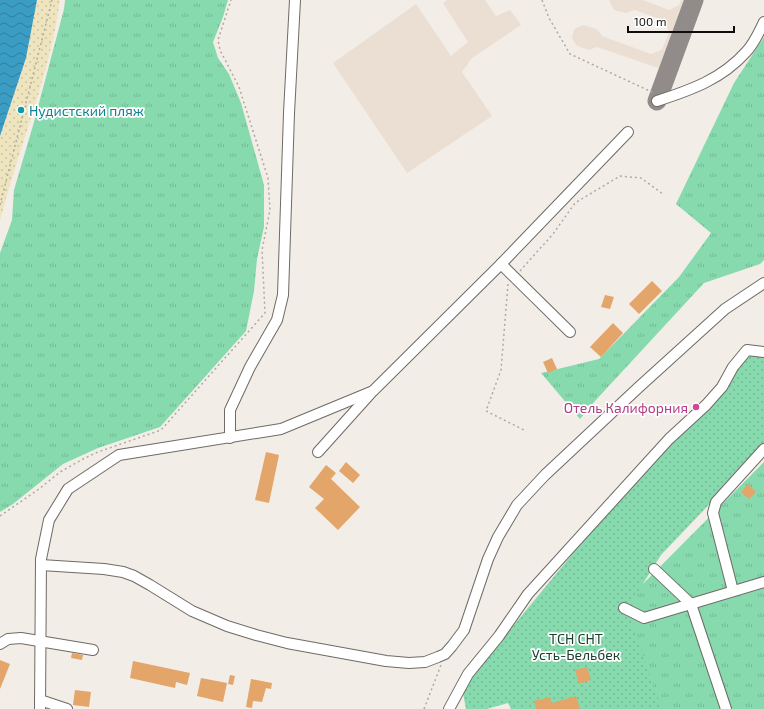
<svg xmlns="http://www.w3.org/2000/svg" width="764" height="709" viewBox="0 0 764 709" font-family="'Exo 2',sans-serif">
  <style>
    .built { fill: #ebdfd4 }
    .grass { fill: url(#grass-tufts) }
    .sand { fill: url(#sand-dots) }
    .garden { fill: url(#garden-dots) }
    .water { fill: url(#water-waves) }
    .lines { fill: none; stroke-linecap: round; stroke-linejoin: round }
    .taxiway { stroke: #918c89; stroke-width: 19 }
    .building { fill: #e3a569 }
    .minor-casing { stroke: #6f6a65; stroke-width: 12 }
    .path { stroke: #ada9a4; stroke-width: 1.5; stroke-dasharray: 2 3; stroke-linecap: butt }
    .minor { stroke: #fff; stroke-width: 10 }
    .culture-dot { fill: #0f9aa8; stroke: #fff; stroke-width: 1.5 }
    .hotel-dot { fill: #d1479c; stroke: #fff; stroke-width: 1.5 }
    .labels { text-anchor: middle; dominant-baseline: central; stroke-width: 3.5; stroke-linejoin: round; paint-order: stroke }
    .culture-label { font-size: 14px; fill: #0d838f; stroke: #fff; text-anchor: start }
    .hotel-label { font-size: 14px; fill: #b23c85; stroke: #fff; text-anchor: end }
    .park-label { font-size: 14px; fill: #1a402d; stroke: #fff }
  </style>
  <defs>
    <pattern id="grass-tufts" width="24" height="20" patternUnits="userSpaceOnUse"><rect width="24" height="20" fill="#86daae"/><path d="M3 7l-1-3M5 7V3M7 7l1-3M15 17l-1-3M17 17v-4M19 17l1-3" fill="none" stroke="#72ba94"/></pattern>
    <pattern id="sand-dots" width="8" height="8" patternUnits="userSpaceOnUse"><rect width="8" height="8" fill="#eee5bf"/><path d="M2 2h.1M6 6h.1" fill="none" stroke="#cbc3a3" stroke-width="1.8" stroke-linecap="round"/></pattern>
    <pattern id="garden-dots" width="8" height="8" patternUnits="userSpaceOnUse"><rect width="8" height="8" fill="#86daae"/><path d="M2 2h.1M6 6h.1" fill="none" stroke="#72ba94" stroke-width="1.8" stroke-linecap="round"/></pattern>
    <pattern id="water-waves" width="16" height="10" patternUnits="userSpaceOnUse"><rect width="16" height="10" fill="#3b9dc4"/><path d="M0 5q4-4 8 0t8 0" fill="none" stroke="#307e9e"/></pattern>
  </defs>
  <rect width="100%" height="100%" fill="#f3ede7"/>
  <g class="built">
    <polygon points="447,0 485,0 496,16 510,10 521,25 472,58 462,72 492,116 407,173 333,63 416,4 451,56 468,42 443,3"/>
    <polygon points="609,0 643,0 669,10 679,5 681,0 697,0 670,72 597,47 589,50 577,46 572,38 574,29 583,25 597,29 602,36 651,54 662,50 669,32 664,21 635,10 626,13 614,10"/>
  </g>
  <g class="grass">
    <polygon points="65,0 228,0 223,17 213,42 218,58 229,74 241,103 264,185 264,227 257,259 254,291 246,331 160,427 98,448 63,464 13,504 0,512 0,253 12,220 14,190 34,122 64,9"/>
    <polygon points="764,37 764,260 760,264 704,283 595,401 580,419 541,373 599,359 679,277 711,233 676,204 734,83"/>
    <polygon points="764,462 764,709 657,709 619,608"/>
  </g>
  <path class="sand" d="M36 0H60C50 75 19 147 0 221V136L26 58Z"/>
  <polygon class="garden" points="748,352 764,354 764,447 661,555 627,609 662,709 511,709 508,703 487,709 466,709 462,688 589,534"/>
  <polygon class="water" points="0,0 37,0 26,58 0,136"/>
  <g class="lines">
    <polyline class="taxiway" points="657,101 694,0"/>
  </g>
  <g class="building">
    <polygon points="652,281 662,291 639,314 629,304"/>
    <polygon points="605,295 614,297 610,309 601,307"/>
    <polygon points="613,323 623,333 601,357 590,347"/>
    <polygon points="552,358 557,369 548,373 543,362"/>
    <polygon points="266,452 279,455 269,503 255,500"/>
    <polygon points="346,462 360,475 353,483 339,471"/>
    <polygon points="326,465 336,473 331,479 360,507 338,530 315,508 324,499 309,487"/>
    <polygon points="748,484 756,492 749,499 741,492"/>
    <polygon points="72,653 83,655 82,660 71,658"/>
    <polygon points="0,660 10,664 0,689"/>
    <polygon points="133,661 190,673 187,685 176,682 175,688 130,678"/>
    <polygon points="587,667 591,680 579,684 575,670"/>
    <polygon points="230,675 235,676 233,685 228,684"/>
    <polygon points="201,678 227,683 223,702 197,696"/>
    <polygon points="251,679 272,683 271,689 266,688 262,702 253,701 252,708 246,707"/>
    <polygon points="75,690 91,692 89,707 73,705"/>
    <polygon points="576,696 580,709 536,709 534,701 550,697 552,703"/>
  </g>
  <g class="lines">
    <defs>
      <g id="minor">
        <path d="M657 101C691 90 722 79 746 52 754 44 759 32 764 22"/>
        <polyline points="501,264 570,332"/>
        <polyline points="230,438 230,410 250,367 277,320 283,295 289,113 295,0"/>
        <polyline points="318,452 371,393"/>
        <polyline points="41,565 104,569 123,572 134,576 150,585 192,611 227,626 256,635 287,643 386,661 409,663 425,662 438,657 445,654 452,646 464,630 488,559 498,537 517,505 545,475 639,387 725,309 764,283"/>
        <polyline points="654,569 691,604 726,709"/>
        <polyline points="733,591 713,513 716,502 764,449"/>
        <polyline points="624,608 644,618 764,582"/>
        <polyline points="0,644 8,639 21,638 93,650"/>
        <polyline points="40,700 67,709"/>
        <polyline points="40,709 41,559 49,520 68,489 119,455 281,429 373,391 501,264 628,132"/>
        <polyline points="449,709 468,674 499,636 528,594 669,439 706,405 722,387 733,367 747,350 764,352"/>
      </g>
    </defs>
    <use href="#minor" class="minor-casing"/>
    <g class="path">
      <polyline points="542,0 549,18 570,54 654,93"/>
      <polyline points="0,205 52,0"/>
      <polyline points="520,271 553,234 575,203 620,176 641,178 663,194"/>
      <polyline points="508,284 501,370 486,411 526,431"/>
      <polyline points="0,516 39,489 60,472 83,459 98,452 161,430 265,313 262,250 270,210 268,178 239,87 220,50 218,40 231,0"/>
      <polyline points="424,709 441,665"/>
    </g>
    <use href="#minor" class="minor"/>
  </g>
  <circle class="culture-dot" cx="21" cy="110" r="4"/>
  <circle class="hotel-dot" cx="696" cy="407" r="4"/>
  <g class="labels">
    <g class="culture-label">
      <text x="29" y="110">Нудистский пляж</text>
    </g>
    <g class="hotel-label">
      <text x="688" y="407">Отель Калифорния</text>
    </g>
    <g class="park-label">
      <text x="576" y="638">ТСН СНТ<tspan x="576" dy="16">Усть-Бельбек</tspan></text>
    </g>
  </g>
  <path d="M628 26v6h106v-6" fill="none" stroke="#0f0d0c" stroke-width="2"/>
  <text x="634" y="26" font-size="12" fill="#0f0d0c" stroke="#ffffff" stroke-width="3" paint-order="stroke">100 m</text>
</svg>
